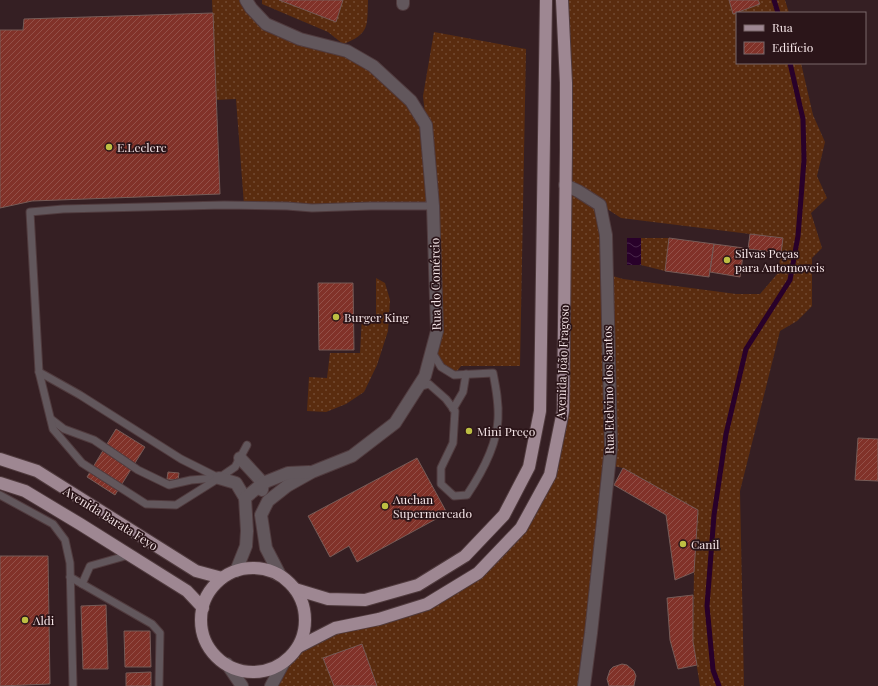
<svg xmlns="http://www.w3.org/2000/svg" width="878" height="686" viewBox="0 0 878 686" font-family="'Playfair Display',serif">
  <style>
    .grass { fill: url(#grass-dots); fill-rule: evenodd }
    .water { fill: url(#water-waves) }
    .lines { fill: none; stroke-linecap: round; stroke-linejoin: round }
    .stream { stroke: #29012a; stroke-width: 5 }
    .building { fill: url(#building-hatch); stroke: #765b57 }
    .lane-casing { stroke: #503b3e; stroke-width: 9 }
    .street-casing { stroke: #503b3e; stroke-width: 14 }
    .primary-casing { stroke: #503b3e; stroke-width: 14 }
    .lane { stroke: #62575c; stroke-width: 7 }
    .street { stroke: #62575c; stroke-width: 12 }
    .primary { stroke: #9e8792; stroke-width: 12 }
    .poi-dot { fill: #bdbf43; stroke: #2b1519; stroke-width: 1.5 }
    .labels { text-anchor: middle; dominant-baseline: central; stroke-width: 3.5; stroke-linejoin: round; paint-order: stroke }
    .poi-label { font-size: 12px; fill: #f4e4e6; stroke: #2b1519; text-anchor: start }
    .street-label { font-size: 12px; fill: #f4e4e6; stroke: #2b1519 }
  </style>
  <defs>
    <pattern id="grass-dots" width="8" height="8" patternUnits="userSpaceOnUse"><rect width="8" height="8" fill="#5a2c0f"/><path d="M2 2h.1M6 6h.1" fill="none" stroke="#724a32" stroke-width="1.8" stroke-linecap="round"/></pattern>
    <pattern id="water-waves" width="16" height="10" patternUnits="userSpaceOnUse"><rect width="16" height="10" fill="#29012a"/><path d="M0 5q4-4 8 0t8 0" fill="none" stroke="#492649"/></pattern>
    <pattern id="building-hatch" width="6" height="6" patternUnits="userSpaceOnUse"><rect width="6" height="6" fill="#813229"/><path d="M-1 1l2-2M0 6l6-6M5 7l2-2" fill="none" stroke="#935048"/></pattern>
  </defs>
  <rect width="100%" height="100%" fill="#351f23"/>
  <g class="grass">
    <polygon points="212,0 246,0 258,15 373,66 426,124 423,96 434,32 526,49 520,366 461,366 454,375 441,367 432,352 433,206 244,205 236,99 216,100"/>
    <path d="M262 0H368C367 26 370 34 343 44L328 32 262 4Z"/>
    <path d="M562 0H785L789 13H737V63H801L813 115 825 142 817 176 827 198 811 213 822 248 812 258V306L797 321 780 331 740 491 744 686H700L693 642 694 572 698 510 623 468 609 465 584 686H271L284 662 292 655 298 646 427 604 478 573 521 528 550 475 563 411ZM601 205 621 218 783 238 778 273 760 294H736L623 279 606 274Z"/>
    <polygon points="641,238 669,238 665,271 641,265"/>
    <polygon points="376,278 385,283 390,300 388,331 377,365 364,392 346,404 326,412 307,411 309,377 327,378 330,353 360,353 362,316 376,315"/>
  </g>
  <rect class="water" x="627" y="238" width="14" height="27"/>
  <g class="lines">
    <g class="stream">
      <polyline points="774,0 778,13"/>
      <polyline points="719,686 713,670 707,606 714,515 726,434 746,349 790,280 798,236 804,160 803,119 790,63"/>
    </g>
  </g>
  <g class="building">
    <polygon points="279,0 343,0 336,22"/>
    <polygon points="729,0 758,0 760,4 733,14"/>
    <polygon points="213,13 220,194 32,201 0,208 0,30 23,30 24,19"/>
    <polygon points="750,234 783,238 781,253 748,249"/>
    <polygon points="669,238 714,244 709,277 665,271"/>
    <polygon points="714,244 744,248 740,277 710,272"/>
    <polygon points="318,283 353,283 354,350 319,350"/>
    <polygon points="116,429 145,447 115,495 87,477"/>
    <polygon points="858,438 878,439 878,481 855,480"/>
    <polygon points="417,458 447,513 357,562 349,546 330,557 308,516"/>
    <polygon points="623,468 698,510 694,572 675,580 666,515 614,485"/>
    <polygon points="168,472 179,473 178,480 167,479"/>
    <polygon points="0,556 48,556 50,684 0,686"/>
    <polygon points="693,595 693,642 697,665 678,669 670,640 667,598"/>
    <polygon points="106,605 108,669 83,669 81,606"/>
    <polygon points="124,631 150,631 151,667 125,667"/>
    <polygon points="362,644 377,686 334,686 323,658"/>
    <polygon points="622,664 627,665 634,671 636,676 634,685 634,686 609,686 607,679 610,670 613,667"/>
    <polygon points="151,672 151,686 126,686 126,673"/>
  </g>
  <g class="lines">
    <defs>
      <g id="lane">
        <polyline points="39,372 80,395 181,459 219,478 235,467 247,445"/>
        <path d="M419 387 429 384 446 399 455 411 453 443 441 468V484L454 496 467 495C481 474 497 445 498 419 499 403 496 388 493 373L454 375 441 367 432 352"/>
        <polyline points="453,409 463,392 466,374"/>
        <polyline points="51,419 64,429 94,440 138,470 169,485 191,480 217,478"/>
        <polyline points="219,478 176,505 146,504 82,463 53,429 39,372 30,212 63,209 224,205 287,206 312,208 371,206 433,206"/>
        <polyline points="0,495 53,524 65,540 70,563 73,686"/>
        <polyline points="70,577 152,624 160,633 159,686"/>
        <polyline points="82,584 90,566 129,555"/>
      </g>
      <g id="street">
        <polyline points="246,0 251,8 266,24 300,39 347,51 373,66 411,101 426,125 433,206 437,331 425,376 395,423 352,456 312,472 287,486 268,501 261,515 266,548 280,575"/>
        <polyline points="403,0 403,4"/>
        <polyline points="565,185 578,191 600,205 606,235 611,447 591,633 584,686"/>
        <polyline points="240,458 263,483 262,490"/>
        <polyline points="219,478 236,483 245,498"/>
        <polyline points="236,571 246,546 247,531 245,498 263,483 288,473 309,472"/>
        <polyline points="227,664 242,686"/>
        <polyline points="271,686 284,662"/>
      </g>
      <g id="primary">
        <polyline points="0,459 37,471 196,571 222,578"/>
        <polyline points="0,483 25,491 80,524 187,591 203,608"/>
        <circle cx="253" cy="620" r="52"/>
        <polyline points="295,589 328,599 365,600 418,585 465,556 504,515 529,467 540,411 546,0"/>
        <polyline points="298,647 335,628 379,619 427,604 478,573 521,528 550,475 563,411 566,149 566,83 562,0"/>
      </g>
    </defs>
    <use href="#lane" class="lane-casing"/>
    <use href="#street" class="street-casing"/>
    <use href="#primary" class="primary-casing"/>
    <use href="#lane" class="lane"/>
    <use href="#street" class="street"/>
    <use href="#primary" class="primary"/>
  </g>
  <g class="poi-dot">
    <circle cx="109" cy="147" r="4"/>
    <circle cx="727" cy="260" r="4"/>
    <circle cx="336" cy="317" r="4"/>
    <circle cx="469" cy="431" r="4"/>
    <circle cx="385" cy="506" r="4"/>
    <circle cx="683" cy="544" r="4"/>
    <circle cx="25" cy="620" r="4"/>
  </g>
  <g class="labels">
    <g class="poi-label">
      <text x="117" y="147">E.Leclerc</text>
      <text x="735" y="253">Silvas Peças<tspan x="735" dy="14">para Automoveis</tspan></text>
      <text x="344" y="317">Burger King</text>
      <text x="477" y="431">Mini Preço</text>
      <text x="393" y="499">Auchan<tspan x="393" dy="14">Supermercado</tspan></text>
      <text x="691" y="544">Canil</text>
      <text x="33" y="620">Aldi</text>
    </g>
    <g class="street-label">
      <text transform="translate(435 284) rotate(-91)">Rua do Comércio</text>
      <text transform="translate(562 362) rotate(-88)">Avenida João Fragoso</text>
      <text transform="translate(608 390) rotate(-91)">Rua Etelvino dos Santos</text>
      <text transform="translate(111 518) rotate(32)">Avenida Barata Feyo</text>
    </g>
  </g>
  <rect x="736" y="12" width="130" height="52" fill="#2b1519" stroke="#7b686b"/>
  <rect x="744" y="25" width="20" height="6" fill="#9e8792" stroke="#7b686b"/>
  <text x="772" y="32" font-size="12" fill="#f4e4e6">Rua</text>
  <rect x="744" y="42" width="20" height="12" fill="url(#building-hatch)" stroke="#7b686b"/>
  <text x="772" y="52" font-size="12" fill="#f4e4e6">Edifício</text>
</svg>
